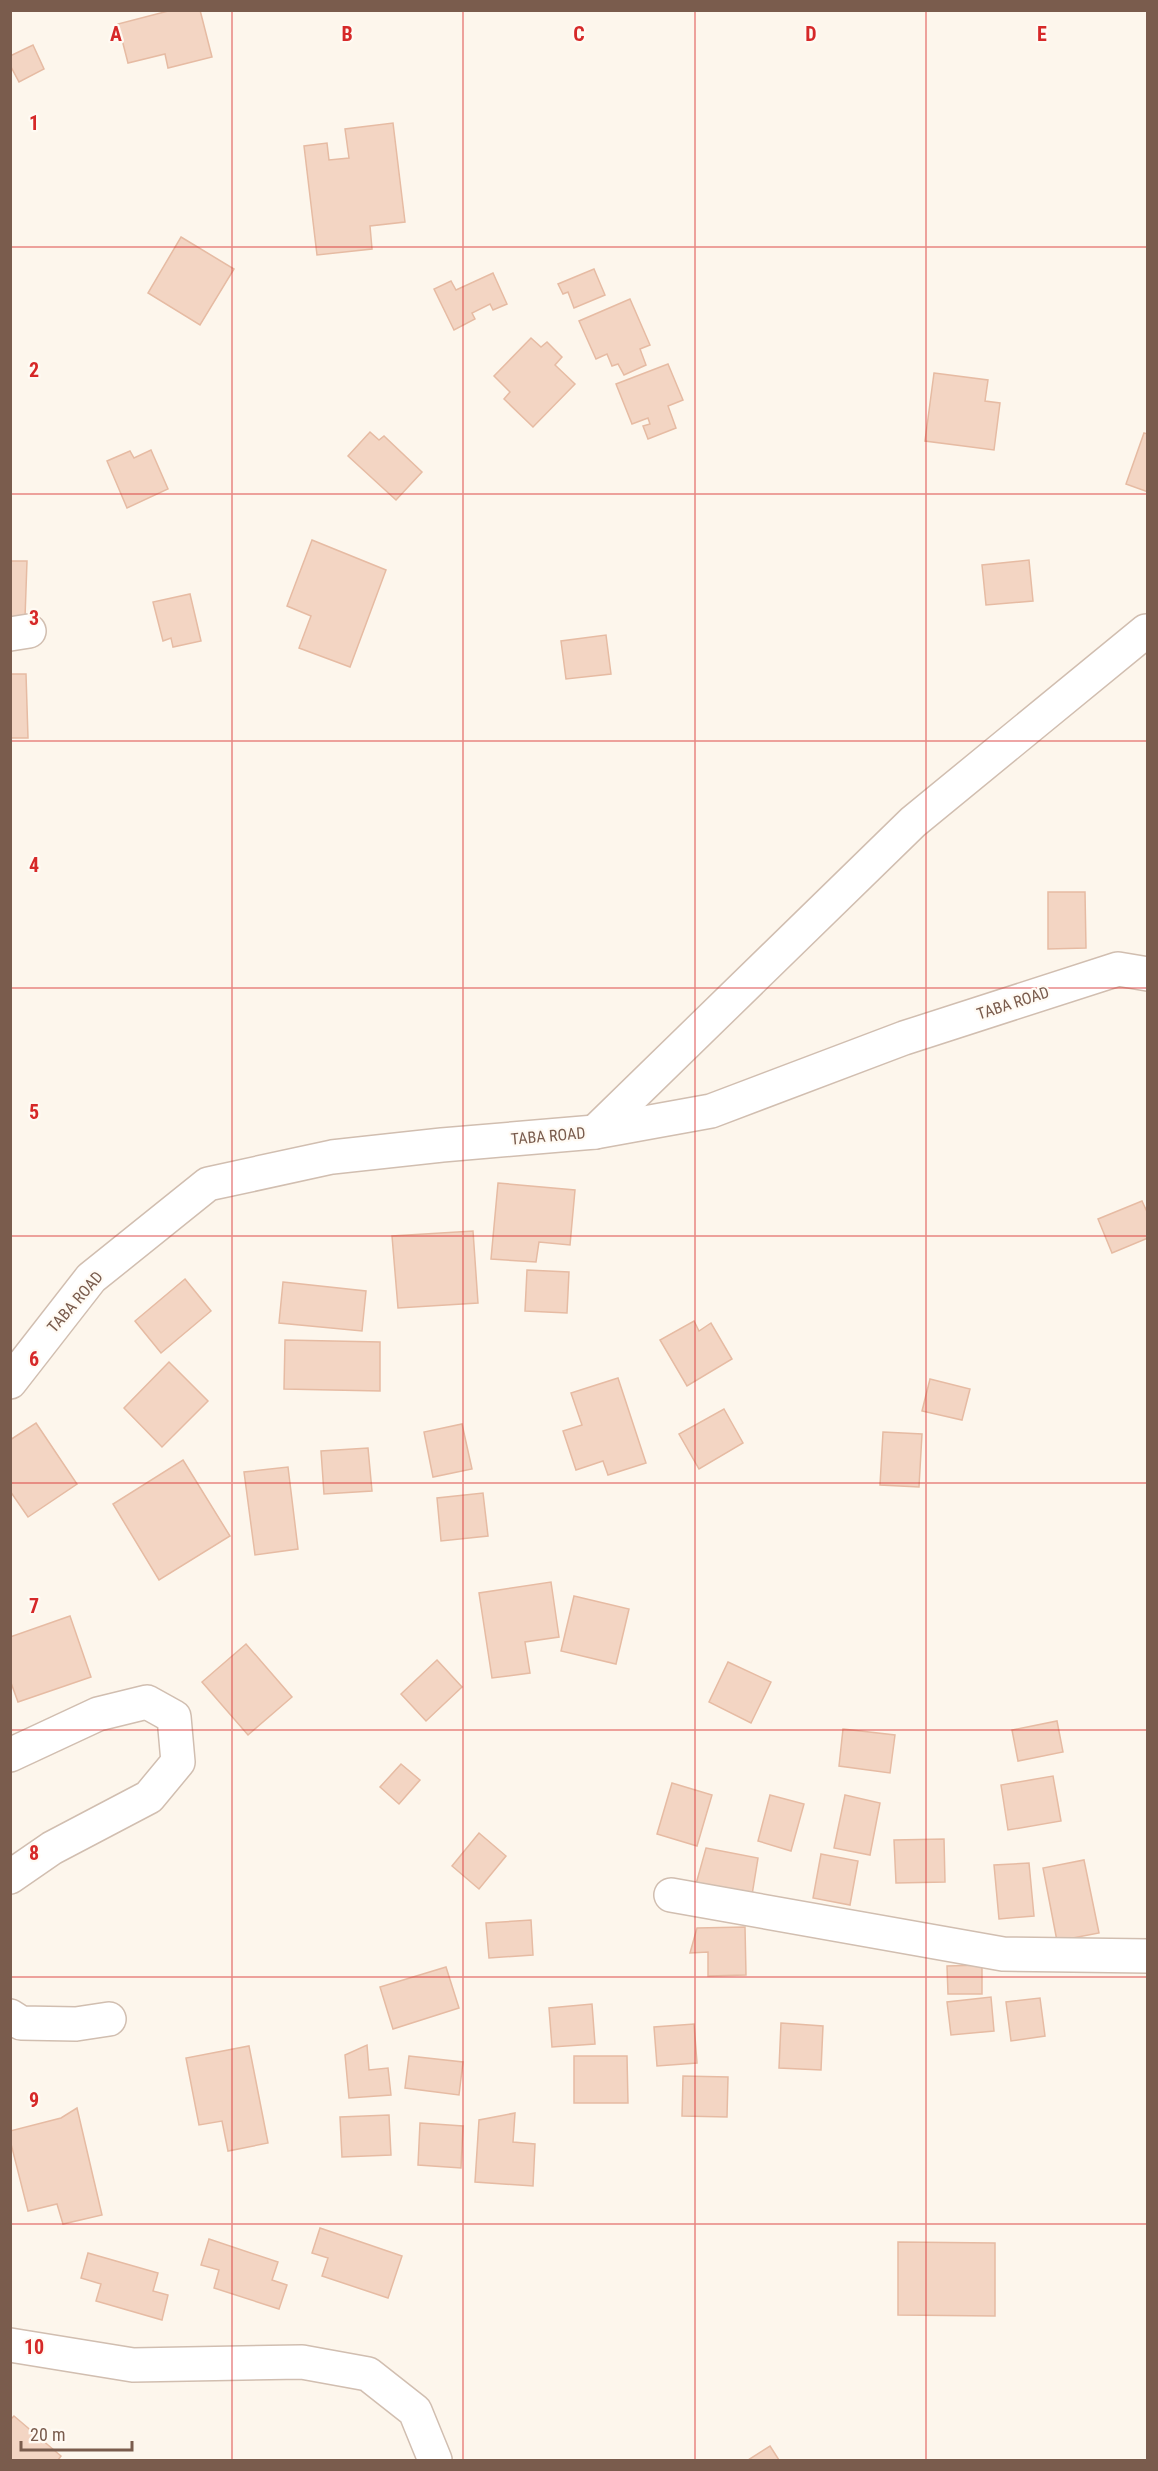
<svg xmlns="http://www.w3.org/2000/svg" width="1158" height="2471" viewBox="0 0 1158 2471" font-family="'Roboto Condensed',sans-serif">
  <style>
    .building { fill: #f3d5c3; stroke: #e6bba3; stroke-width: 1.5 }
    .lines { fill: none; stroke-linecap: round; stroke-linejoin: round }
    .street-casing { stroke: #d1beb0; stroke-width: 36 }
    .street { stroke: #fff; stroke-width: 33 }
    .grid { fill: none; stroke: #d62828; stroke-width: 1.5; stroke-opacity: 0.55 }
    .labels { text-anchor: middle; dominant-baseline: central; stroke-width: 4.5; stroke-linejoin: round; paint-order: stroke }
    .street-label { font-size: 16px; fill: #7a5c4d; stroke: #fffaf3 }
    .grid-label { font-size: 20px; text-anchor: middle; font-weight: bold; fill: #d62828; stroke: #fffaf3; stroke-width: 4.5; stroke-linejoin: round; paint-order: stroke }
  </style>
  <rect width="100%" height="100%" fill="#fdf6ec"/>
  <g class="building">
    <polygon points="172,10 200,10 212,57 168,68 165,54 128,63 118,24"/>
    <polygon points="33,45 44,69 19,82 10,65 10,56"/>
    <polygon points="393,123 405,222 370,226 372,249 317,255 304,146 327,143 329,160 349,158 345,129"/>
    <polygon points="181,237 234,269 200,325 148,293"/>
    <polygon points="594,269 605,295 574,308 568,292 563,294 558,284"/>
    <polygon points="493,273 507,304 493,310 490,304 472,313 475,319 454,330 434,289 451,281 456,290"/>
    <polygon points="630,299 650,345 640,349 646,365 624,375 618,364 612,366 607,354 596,359 579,321"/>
    <polygon points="531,338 541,347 547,342 562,357 555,365 575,384 533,427 504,399 510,392 494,376"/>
    <polygon points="668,364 683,400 668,406 676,428 648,439 643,426 650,424 648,418 632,424 616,384"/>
    <polygon points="934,373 988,380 985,401 1000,403 994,450 925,441"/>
    <polygon points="370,432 379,440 384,436 422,472 396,500 348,456"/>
    <polygon points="1144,433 1148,434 1148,492 1126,484"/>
    <polygon points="151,450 168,489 127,508 107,461 130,451 134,458"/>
    <polygon points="312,540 386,570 350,667 299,648 311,616 287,606"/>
    <polygon points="1029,560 1033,601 986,605 982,565"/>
    <polygon points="10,561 27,561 25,618 10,617"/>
    <polygon points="190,594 201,641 173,647 171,638 163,641 153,602"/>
    <polygon points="606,635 611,674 566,679 561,641"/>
    <polygon points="10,674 26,674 28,738 10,738"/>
    <polygon points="1048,892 1085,892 1086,948 1048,949"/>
    <polygon points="498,1183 575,1190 570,1245 539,1242 536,1262 491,1259"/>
    <polygon points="1142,1201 1148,1214 1148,1238 1112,1253 1098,1219"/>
    <polygon points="473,1231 478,1303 398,1308 392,1236"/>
    <polygon points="527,1270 569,1272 567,1313 525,1311"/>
    <polygon points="185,1279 211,1311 161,1353 135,1321"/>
    <polygon points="283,1282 366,1291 362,1331 279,1323"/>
    <polygon points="694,1321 699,1331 711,1323 732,1359 687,1386 660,1340"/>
    <polygon points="285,1340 380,1342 380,1391 284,1389"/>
    <polygon points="169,1362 208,1401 162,1447 124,1408"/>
    <polygon points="618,1378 646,1463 608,1475 603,1461 576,1470 563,1431 582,1425 571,1393"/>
    <polygon points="930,1379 970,1389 962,1420 922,1411"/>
    <polygon points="724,1409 743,1443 699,1469 679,1434"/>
    <polygon points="36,1423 77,1484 28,1517 10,1491 10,1440"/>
    <polygon points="462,1424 472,1469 433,1477 424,1432"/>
    <polygon points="883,1432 922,1434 919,1487 880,1485"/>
    <polygon points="368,1448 372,1491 324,1494 321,1451"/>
    <polygon points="183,1460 230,1536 159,1580 113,1504"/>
    <polygon points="288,1467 298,1549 255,1555 244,1472"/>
    <polygon points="483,1493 488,1536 441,1541 437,1498"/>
    <polygon points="551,1582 559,1637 525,1642 530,1673 492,1678 479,1593"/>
    <polygon points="574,1596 629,1609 616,1664 561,1651"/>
    <polygon points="70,1616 91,1677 18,1702 10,1680 10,1637"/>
    <polygon points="246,1644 292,1697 248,1735 202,1682"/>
    <polygon points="437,1660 462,1687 426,1721 401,1694"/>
    <polygon points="728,1662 771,1682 751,1723 709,1702"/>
    <polygon points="1057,1721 1063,1752 1018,1761 1012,1730"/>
    <polygon points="843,1729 895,1735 890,1773 839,1766"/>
    <polygon points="401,1764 420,1780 399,1804 380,1787"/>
    <polygon points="1053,1776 1061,1821 1008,1830 1001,1785"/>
    <polygon points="672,1783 712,1795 697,1846 657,1834"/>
    <polygon points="770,1795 804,1804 791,1851 758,1841"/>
    <polygon points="845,1795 880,1803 870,1855 834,1848"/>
    <polygon points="479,1833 506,1856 479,1889 452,1866"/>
    <polygon points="944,1839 945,1882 896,1883 894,1840"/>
    <polygon points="706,1848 758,1858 751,1901 696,1884"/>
    <polygon points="821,1854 858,1861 850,1905 813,1898"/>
    <polygon points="1084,1860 1099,1933 1057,1941 1043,1868"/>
    <polygon points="1029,1863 1034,1916 999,1919 994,1865"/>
    <polygon points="531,1920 533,1955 489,1958 486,1923"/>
    <polygon points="745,1927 746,1975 708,1976 708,1952 690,1953 697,1928"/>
    <polygon points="982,1965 982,1994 948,1994 947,1966"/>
    <polygon points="446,1967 459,2008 393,2029 380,1987"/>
    <polygon points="991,1997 994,2031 951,2035 947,2002"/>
    <polygon points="1040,1998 1045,2036 1011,2041 1006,2002"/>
    <polygon points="592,2004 595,2044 552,2047 549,2008"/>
    <polygon points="781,2023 823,2026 821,2070 779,2068"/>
    <polygon points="694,2024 697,2063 657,2066 654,2027"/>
    <polygon points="367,2045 369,2070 388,2068 391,2095 349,2098 345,2055"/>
    <polygon points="249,2046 268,2143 228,2151 222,2121 199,2125 186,2058"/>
    <polygon points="409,2056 463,2062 459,2095 405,2088"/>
    <polygon points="574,2056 627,2056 628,2103 574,2103"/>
    <polygon points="683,2076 728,2077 727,2117 682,2116"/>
    <polygon points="77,2108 102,2215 63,2224 57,2204 28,2211 10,2140 10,2131 61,2118"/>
    <polygon points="515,2113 513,2142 535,2144 533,2186 475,2182 479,2120"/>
    <polygon points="389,2115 391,2155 342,2157 340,2117"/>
    <polygon points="420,2123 463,2126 461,2168 418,2165"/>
    <polygon points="320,2228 402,2256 388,2298 322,2276 328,2258 312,2253"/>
    <polygon points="209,2239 278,2262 272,2280 287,2285 279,2309 214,2288 219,2270 201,2265"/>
    <polygon points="898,2242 995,2243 995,2316 898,2315"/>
    <polygon points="88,2253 158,2273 153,2291 168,2295 162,2320 96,2301 101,2284 81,2278"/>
    <polygon points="14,2416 61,2456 58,2460 10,2460 10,2420"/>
    <polygon points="770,2446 779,2460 748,2460"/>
  </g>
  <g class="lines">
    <defs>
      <g id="street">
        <polyline points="10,634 29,631"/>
        <polyline points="595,1132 913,822 1146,631"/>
        <polyline points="10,1382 91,1278 208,1184 332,1157 442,1145 595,1132 711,1111 904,1038 1118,969 1148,974"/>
        <polyline points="10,1755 98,1714 147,1702 174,1717 178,1762 149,1797 52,1848 10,1877"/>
        <polyline points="671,1895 1003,1954 1148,1956"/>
        <polyline points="10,2016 21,2023 76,2024 109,2019"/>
        <polyline points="10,2345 133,2365 302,2362 368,2374 415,2411 435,2460"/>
      </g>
    </defs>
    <use href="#street" class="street-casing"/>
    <use href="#street" class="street"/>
  </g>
  <path class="grid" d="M232 10V2460M463 10V2460M695 10V2460M926 10V2460M10 247H1148M10 494H1148M10 741H1148M10 988H1148M10 1236H1148M10 1483H1148M10 1730H1148M10 1977H1148M10 2224H1148"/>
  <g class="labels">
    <g class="street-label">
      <text transform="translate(1013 1003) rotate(-18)">TABA ROAD</text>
      <text transform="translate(548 1136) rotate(-5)">TABA ROAD</text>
      <text transform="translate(75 1302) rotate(-49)">TABA ROAD</text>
    </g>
  </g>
  <g class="grid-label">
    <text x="116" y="41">A</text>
    <text x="347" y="41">B</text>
    <text x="579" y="41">C</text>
    <text x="811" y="41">D</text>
    <text x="1042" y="41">E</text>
    <text x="34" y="130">1</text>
    <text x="34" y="377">2</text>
    <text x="34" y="625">3</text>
    <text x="34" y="872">4</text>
    <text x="34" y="1119">5</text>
    <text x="34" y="1366">6</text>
    <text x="34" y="1613">7</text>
    <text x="34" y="1860">8</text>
    <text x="34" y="2107">9</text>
    <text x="34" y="2354">10</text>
  </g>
  <rect width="1158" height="2471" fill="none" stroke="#7a5c4d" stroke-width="24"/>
  <path d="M21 2441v9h111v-9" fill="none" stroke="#7a5c4d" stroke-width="3"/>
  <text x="30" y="2441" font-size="18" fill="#7a5c4d" stroke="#fffaf3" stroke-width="4.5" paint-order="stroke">20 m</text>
</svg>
